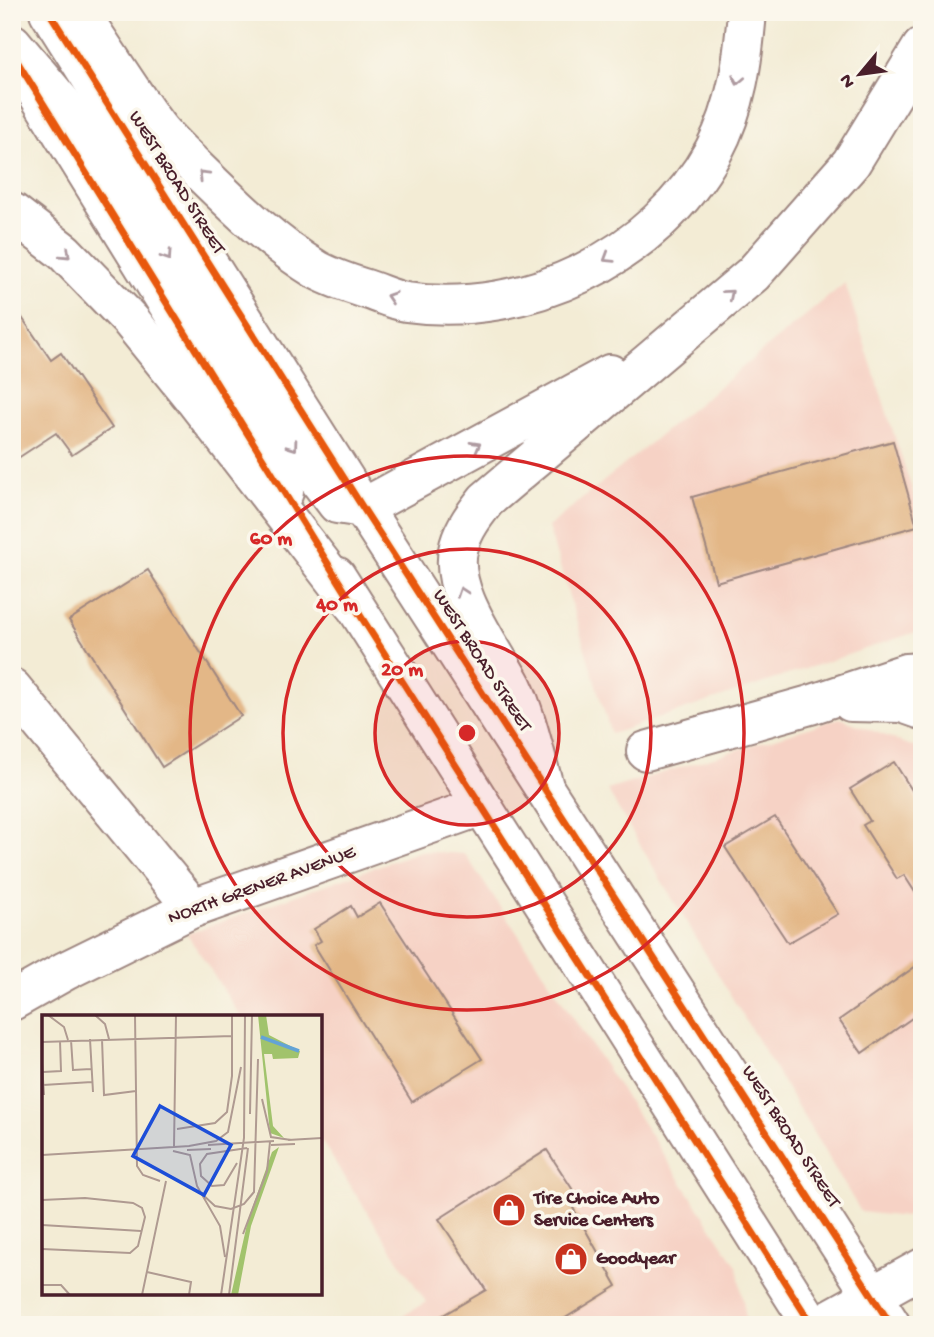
<svg xmlns="http://www.w3.org/2000/svg" width="934" height="1337" viewBox="0 0 934 1337" font-family="'Gochi Hand',sans-serif">
  <style>
    .built { fill: #f6d2c5 }
    .building { fill: #e3b787 }
    .lines { fill: none; stroke-linecap: round; stroke-linejoin: round }
    .minor-casing { stroke: #9e8680; stroke-width: 42 }
    .major-casing { stroke: #9e8680; stroke-width: 42 }
    .highway-casing { stroke: #9e8680; stroke-width: 42 }
    .minor { stroke: #fff; stroke-width: 38 }
    .major { stroke: #fff; stroke-width: 38 }
    .highway { stroke: #fff; stroke-width: 38 }
    .cycleway-casing { stroke: #fbf7ec; stroke-width: 11 }
    .cycleway { stroke: #e8590c; stroke-width: 7 }
    .oneway { stroke: #ae9aa0 }
    .ring { fill: none; stroke: #d62828; stroke-width: 3.5 }
    .labels { text-anchor: middle; dominant-baseline: central; stroke-width: 7; stroke-linejoin: round; paint-order: stroke }
    .street-label { font-size: 19px; fill: #4a1f2b; stroke: #fbf7ec }
    .poi-label { font-size: 19px; font-weight: bold; fill: #4a1f2b; stroke: #fbf7ec; text-anchor: start }
    .inset-river { fill: none; stroke: #63a3d6; stroke-width: 3.5 }
    .inset-road { fill: none; stroke: #af9a91; stroke-width: 2 }
    .view { fill: #1d4ed8; fill-opacity: 0.15; stroke: #1d4ed8; stroke-width: 3.5 }
    .inset-edge { fill: none; stroke: #4a1f2b; stroke-width: 3.5 }
    .centre { fill: #d62828; stroke: #fbf7ec; stroke-width: 3.5 }
    .ring-label { font-size: 21px; text-anchor: middle; font-weight: bold; fill: #d62828; stroke: #fbf7ec; stroke-width: 7; stroke-linejoin: round; paint-order: stroke }
  </style>
  <rect width="100%" height="100%" fill="#fbf7ec"/>
  <filter id="ink" filterUnits="userSpaceOnUse"><feTurbulence type="fractalNoise" baseFrequency=".0143" numOctaves="2"/><feDisplacementMap in="SourceGraphic" scale="14" xChannelSelector="R" yChannelSelector="G"/><feConvolveMatrix kernelMatrix="1 2 1 2 8 2 1 2 1" color-interpolation-filters="sRGB"/></filter>
  <filter id="wash" filterUnits="userSpaceOnUse"><feTurbulence type="fractalNoise" baseFrequency=".00686" numOctaves="4" result="noise"/><feDisplacementMap in="SourceGraphic" scale="28" xChannelSelector="R" yChannelSelector="G"/><feGaussianBlur stdDeviation="1.57" result="paint"/><feColorMatrix in="noise" values="0 0 0 0 0 0 0 0 0 0 0 0 0 0 0 0 0 1.4 0 .05"/><feComposite in="paint" operator="in"/></filter>
  <g filter="url(#wash)">
    <rect width="100%" height="100%" fill="#f3ecd5"/>
    <g class="built">
      <polygon points="845,283 922,521 922,630 611,734 548,527"/>
      <polygon points="840,718 922,750 922,1207 905,1217 861,1212 607,790"/>
      <polygon points="420,851 465,854 737,1266 747,1324 388,1325 426,1302 320,1139 320,1017 241,1017 187,934"/>
    </g>
    <g id="blocks">
      <g class="building">
        <polygon points="12,303 51,360 61,353 112,428 72,455 56,433 12,462"/>
        <polygon points="893,441 917,526 716,582 692,497"/>
        <polygon points="148,570 241,716 162,767 69,620"/>
        <polygon points="894,762 922,806 922,903 904,875 897,879 863,825 870,821 850,789"/>
        <polygon points="775,817 838,914 788,943 725,847"/>
        <polygon points="380,903 482,1059 412,1102 314,945 321,941 314,929 351,906 357,917"/>
        <polygon points="922,962 922,1011 862,1053 839,1020"/>
        <polygon points="547,1150 580,1201 572,1206 617,1286 554,1325 426,1325 486,1290 439,1219"/>
      </g>
    </g>
  </g>
  <g filter="url(#ink)">
    <use href="#blocks" fill-opacity="0" stroke="#9e8680" stroke-width="2"/>
    <g class="lines">
      <defs>
        <g id="minor">
          <polyline points="12,688 193,908"/>
          <polyline points="851,702 902,703 922,710"/>
          <polyline points="646,751 810,705 906,673 922,672"/>
          <polyline points="12,1001 65,971 193,908 482,806"/>
          <polyline points="819,1325 922,1268"/>
        </g>
        <g id="major">
          <polyline points="49,12 363,508 891,1325"/>
          <polyline points="34,88 284,492"/>
          <polyline points="336,576 812,1325"/>
        </g>
        <g id="highway">
          <path d="M79 12C105 50 129 89 156 126 167 141 183 154 196 168 234 205 271 242 317 270 332 278 350 284 366 289 379 293 393 300 406 302 526 319 656 257 714 150 737 107 743 60 747 12"/>
          <polyline points="12,43 77,121 287,438 337,504 363,508 610,374"/>
          <polyline points="12,212 64,252 131,321 195,400 353,604"/>
          <path d="M545 790C536 759 526 714 513 687 493 648 446 590 459 546 464 528 475 514 486 500L753 274 851 163 922 47"/>
        </g>
      </defs>
      <use href="#minor" class="minor-casing"/>
      <use href="#major" class="major-casing"/>
      <use href="#highway" class="highway-casing"/>
      <use href="#minor" class="minor"/>
      <use href="#major" class="major"/>
      <use href="#highway" class="highway"/>
      <defs>
        <g id="cycleway">
          <polyline points="49,12 363,508 891,1325"/>
          <polyline points="12,53 353,604 812,1325"/>
        </g>
      </defs>
      <use href="#cycleway" class="cycleway-casing"/>
      <use href="#cycleway" class="cycleway"/>
    </g>
    <defs><path id="oneway-chevron" d="M-2-3.5L2.5 0L-2 3.5" fill="none" stroke-width="1.6" stroke-linecap="round" stroke-linejoin="round" transform="scale(1.75)"/></defs>
    <g class="oneway">
      <use href="#oneway-chevron" transform="translate(738 80) rotate(101)"/>
      <use href="#oneway-chevron" transform="translate(203 175) rotate(-135)"/>
      <use href="#oneway-chevron" transform="translate(66 254) rotate(43)"/>
      <use href="#oneway-chevron" transform="translate(167 256) rotate(56)"/>
      <use href="#oneway-chevron" transform="translate(608 258) rotate(148)"/>
      <use href="#oneway-chevron" transform="translate(729 294) rotate(-40)"/>
      <use href="#oneway-chevron" transform="translate(391 297) rotate(-162)"/>
      <use href="#oneway-chevron" transform="translate(293 446) rotate(54)"/>
      <use href="#oneway-chevron" transform="translate(476 446) rotate(-29)"/>
      <use href="#oneway-chevron" transform="translate(462 592) rotate(-109)"/>
    </g>
  </g>
  <circle cx="467" cy="733" r="92" fill="#d62828" fill-opacity=".12"/>
  <g class="ring">
    <circle cx="467" cy="733" r="92"/>
    <circle cx="467" cy="733" r="184"/>
    <circle cx="467" cy="733" r="277"/>
  </g>
  <defs>
    <symbol id="shop-disc" viewBox="-11 -11 22 22"><circle r="9.5" fill="#c8321e" stroke="#fbf7ec"/><path d="M-5-2.5h2.3a2.7 3.5 0 0 1 5.4 0H5L5.5 6h-11ZM-1.5-2.5h3a1.5 2.3 0 0 0-3 0Z" fill="#fff"/></symbol>
  </defs>
  <g fill-rule="evenodd">
    <use href="#shop-disc" x="490" y="1191" width="38" height="38"/>
    <use href="#shop-disc" x="552" y="1240" width="38" height="38"/>
  </g>
  <g class="labels">
    <g class="street-label">
      <text transform="translate(176 183) rotate(58)">WEST BROAD STREET</text>
      <text transform="translate(481 661) rotate(57)">WEST BROAD STREET</text>
      <text transform="translate(262 886) rotate(-20)">NORTH GRENER AVENUE</text>
      <text transform="translate(790 1137) rotate(57)">WEST BROAD STREET</text>
    </g>
    <g class="poi-label">
      <text x="534" y="1199">Tire Choice Auto<tspan x="534" dy="22">Service Centers</tspan></text>
      <text x="596" y="1259">Goodyear</text>
    </g>
  </g>
  <g transform="translate(42 1015)">
    <rect width="280" height="280" fill="#f3ecd5"/>
    <path d="M216 0H224L227 20 258 36 256 43 231 44 230 39H222L231 111 242 123 228 118ZM237 132 209 211 196 280H189L206 205 230 137Z" fill="#a1c36c"/>
    <path class="inset-river" d="M219 22 257 36"/>
    <path class="inset-road" d="M6 0 22 12 26 25M53 0 63 9 67 24M93 0 95 151 101 160 118 166M48 24 51 77M60 24 62 80 94 76M29 25 31 55 49 54M0 27 190 21M0 48 2 80M1 57 19 56 18 26M1 70 50 67M220 84 229 122 249 125M208 99 210 0M135 114 173 108 185 97 190 61V0M246 125 280 123M166 130 232 126M229 130 253 129M147 131 174 126 186 117 199 52M132 132 134 0M145 135 169 134M131 136 148 140 155 171 178 211 183 242M0 140 148 131M195 148 182 170 170 171 159 161 158 149 165 139 205 133M160 179 173 191 189 194 202 189 212 177 216 44M0 185 43 183 91 188 100 193 103 202 96 231 88 238 0 234M0 210 99 216M201 219 225 156 228 127M105 257 149 267 147 280M0 270H19L28 280M100 280 124 166M179 280 202 123 203 0M187 280 206 133"/>
    <path class="view" d="M118 91 189 130 162 180 91 141Z"/>
    <rect width="280" height="280" class="inset-edge"/>
  </g>
  <circle cx="467" cy="733" r="10" class="centre"/>
  <g class="ring-label">
    <text x="271" y="544">60 m</text>
    <text x="337" y="610">40 m</text>
    <text x="402" y="675">20 m</text>
  </g>
  <rect width="934" height="1337" fill="none" stroke="#fbf7ec" stroke-width="42"/>
  <g transform="translate(860 74) rotate(241)" stroke="#fbf7ec" stroke-width="5" paint-order="stroke">
  <path d="M0-5L12 26L0 18L-12 26Z" fill="#4a1f2b"/>
  <text y="-10" font-size="19" font-weight="bold" text-anchor="middle" fill="#4a1f2b">N</text>
  </g>
</svg>
